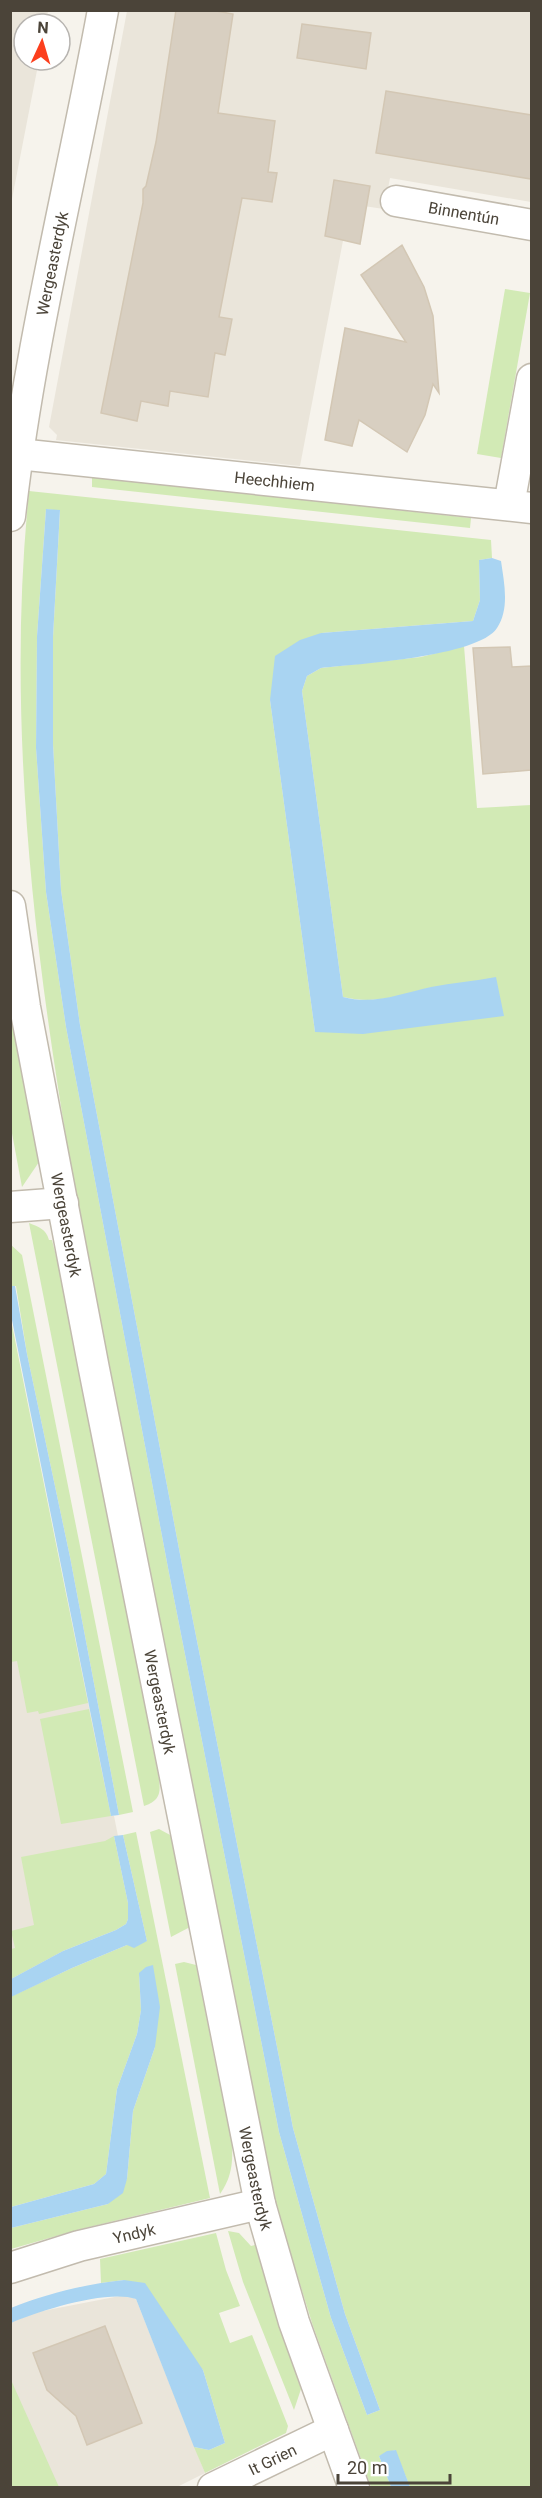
<svg xmlns="http://www.w3.org/2000/svg" width="542" height="2498" viewBox="0 0 542 2498" font-family="Roboto,sans-serif">
  <style>
    .residential { fill: #eae5da }
    .green { fill: #d2eab5; fill-rule: evenodd }
    .water { fill: #a9d4f2 }
    .building { fill: #d8cfc1; stroke: #d3c7b4; stroke-width: 1.5 }
    .lines { fill: none; stroke-linecap: round; stroke-linejoin: round }
    .street-casing { stroke: #c2bbae; stroke-width: 33 }
    .street { stroke: #fff; stroke-width: 30 }
    .labels { text-anchor: middle; dominant-baseline: central; stroke-width: 4.5; stroke-linejoin: round; paint-order: stroke }
    .street-label { font-size: 16px; fill: #4b4439; stroke: #fff }
  </style>
  <rect width="100%" height="100%" fill="#f6f3ec"/>
  <g class="residential">
    <polygon points="11,10 48,11 46,24 24,24 24,60 39,60 11,204"/>
    <polygon points="127,11 531,11 531,202 390,178 384,209 350,204 300,466 56,440 57,435 49,427"/>
    <polygon points="67,1599 111,1816 114,1816 118,1836 114,1836 63,1951 11,1979 11,1610"/>
    <polygon points="125,2295 136,2299 205,2473 177,2487 11,2487 10,2323 37,2312"/>
  </g>
  <g class="green">
    <polygon points="505,289 530,293 501,458 477,454"/>
    <polygon points="92,477 471,518 470,528 92,487"/>
    <path d="M29 491 491 540 492 558 479 560 480 600 473 621 321 633 270 700 315 1032 433 987C400 995 377 1005 343 997L302 691 307 676 321 668 421 657 464 646 477 808 531 805V2487H410L395 2450 379 2456 391 2487H371L313 2326 282 2226 256 2118C206 1863 156 1608 106 1353 51 1074 0 776 29 491ZM46 509 60 511 53 637V744L61 890 80 1025 183 1570 293 2128 345 2314 380 2410 367 2415 331 2318 279 2132 169 1573 66 1027 46 892 36 748 37 636Z"/>
    <polygon points="10,1013 39,1162 22,1187 11,1128"/>
    <path d="M29 1223C39 1227 46 1229 49 1240H52L56 1256H58L159 1779C161 1794 159 1801 144 1806Z"/>
    <polygon points="10,1244 22,1255 133,1812 119,1815 70,1557 27,1354 16,1286 11,1286"/>
    <polygon points="10,1315 88,1703 39,1714 38,1711 27,1713 17,1661 11,1662"/>
    <polygon points="89,1709 111,1816 61,1824 40,1719"/>
    <polygon points="159,1829 172,1836 190,1927 171,1937 150,1832"/>
    <polygon points="136,1832 210,2198 81,2229 11,2249 11,2228 108,2204 127,2179 133,2111 155,2047 139,1973 141,2010 137,2034 117,2089 106,2174 94,2184 11,2207 10,1997 72,1968 127,1945 147,1941 123,1835"/>
    <polygon points="114,1836 128,1903 128,1919 126,1924 116,1930 63,1951 11,1979 11,1949 15,1948 11,1931 34,1925 21,1857 105,1841"/>
    <path d="M184 1962 196 1965 232 2145C233 2165 231 2178 220 2194L175 1964Z"/>
    <polygon points="228,2231 239,2233 251,2246 255,2245 301,2389 294,2410 243,2282"/>
    <polygon points="216,2233 226,2270 240,2306 219,2313 230,2343 252,2335 288,2426 286,2433 205,2473 194,2447 209,2450 225,2443 203,2370 124,2280 101,2283 100,2259"/>
    <polygon points="10,2380 11,2380 59,2487 11,2487"/>
  </g>
  <g class="water">
    <polygon points="46,509 60,510 53,637 53,744 61,890 80,1025 183,1570 293,2128 345,2314 380,2410 367,2415 331,2318 279,2132 169,1573 66,1027 46,892 36,748 37,636"/>
    <path d="M492 558 501 561C504 582 510 609 497 628 478 657 356 664 321 668L307 676 302 691 343 997C374 1005 400 994 431 987 452 983 475 981 496 977L504 1016 363 1034 315 1032 270 700 275 656 300 640 321 633 473 621 480 600 479 560Z"/>
    <polygon points="10,1286 15,1286 27,1354 70,1557 119,1815 111,1816 11,1315"/>
    <polygon points="123,1835 147,1941 134,1948 127,1945 72,1968 11,1997 11,1979 63,1951 116,1930 126,1924 128,1919 128,1903 114,1836"/>
    <polygon points="153,1965 160,2007 155,2047 133,2111 127,2179 123,2193 108,2204 11,2228 11,2207 94,2184 106,2174 117,2089 137,2034 141,2010 139,1973 146,1967"/>
    <path d="M124 2280 145 2283 203 2370 225 2443 209 2450 194 2447 136 2299C108 2289 38 2311 11 2323V2308C46 2294 85 2284 124 2280Z"/>
    <polygon points="396,2450 410,2487 391,2487 379,2456 387,2451"/>
  </g>
  <g class="building">
    <polygon points="176,10 211,10 233,14 218,113 275,121 268,172 277,173 272,202 242,198 219,317 232,319 225,355 215,353 208,397 170,391 168,406 141,401 137,421 101,413 143,203 143,189 146,186 156,142"/>
    <polygon points="302,24 371,33 366,69 297,58"/>
    <polygon points="386,91 531,115 531,179 376,153"/>
    <polygon points="334,180 370,186 360,244 325,236"/>
    <polygon points="402,245 424,287 433,316 439,393 433,384 425,415 407,452 359,420 352,446 325,440 345,328 406,342 361,275"/>
    <polygon points="510,647 512,667 531,666 531,770 483,774 473,648"/>
    <polygon points="105,2326 142,2423 87,2445 76,2416 47,2390 33,2353"/>
  </g>
  <g class="lines">
    <defs>
      <g id="street">
        <path id="s1" d="M396 201 532 225"/>
        <path id="s2" d="M18 454 532 508"/>
        <polyline points="509,505 532,379"/>
        <path id="s3" d="M10 516C29 346 72 179 103 10"/>
        <path id="s4" d="M10 906 25 1007 94 1369 260 2204 294 2322 354 2488"/>
        <polyline points="10,1207 63,1203"/>
        <path id="s5" d="M10 2268 79 2246 260 2204"/>
        <path id="s6" d="M213 2488 333 2430"/>
      </g>
    </defs>
    <use href="#street" class="street-casing"/>
    <use href="#street" class="street"/>
  </g>
  <g class="labels">
    <g class="street-label">
      <text stroke="none"><textPath href="#s1" startOffset="69">Binnentún</textPath></text>
      <text stroke="none"><textPath href="#s3" startOffset="256">Wergeasterdyk</textPath></text>
      <text stroke="none"><textPath href="#s2" startOffset="258">Heechhiem</textPath></text>
      <text stroke="none"><textPath href="#s4" startOffset="324">Wergeasterdyk</textPath></text>
      <text stroke="none"><textPath href="#s4" startOffset="810">Wergeasterdyk</textPath></text>
      <text stroke="none"><textPath href="#s4" startOffset="1296">Wergeasterdyk</textPath></text>
      <text stroke="none"><textPath href="#s5" startOffset="129">Yndyk</textPath></text>
      <text stroke="none"><textPath href="#s6" startOffset="66">It Grien</textPath></text>
    </g>
  </g>
  <rect width="542" height="2498" fill="none" stroke="#4b4439" stroke-width="24"/>
  <g transform="translate(42 42) rotate(4)"><circle r="28" fill="#ffffff" stroke="#b7b4b0" stroke-width="1.5"/>
  <path d="M0-4.5L10 22L0 15L-10 22Z" fill="#fc3f1d"/>
  <text y="-9" font-size="16" font-weight="bold" text-anchor="middle" fill="#4b4439">N</text>
  </g>
  <path d="M338 2474v9h112v-9" fill="none" stroke="#4b4439" stroke-width="3"/>
  <text x="347" y="2474" font-size="18" fill="#4b4439" stroke="#ffffff" stroke-width="4.5" paint-order="stroke">20 m</text>
</svg>
